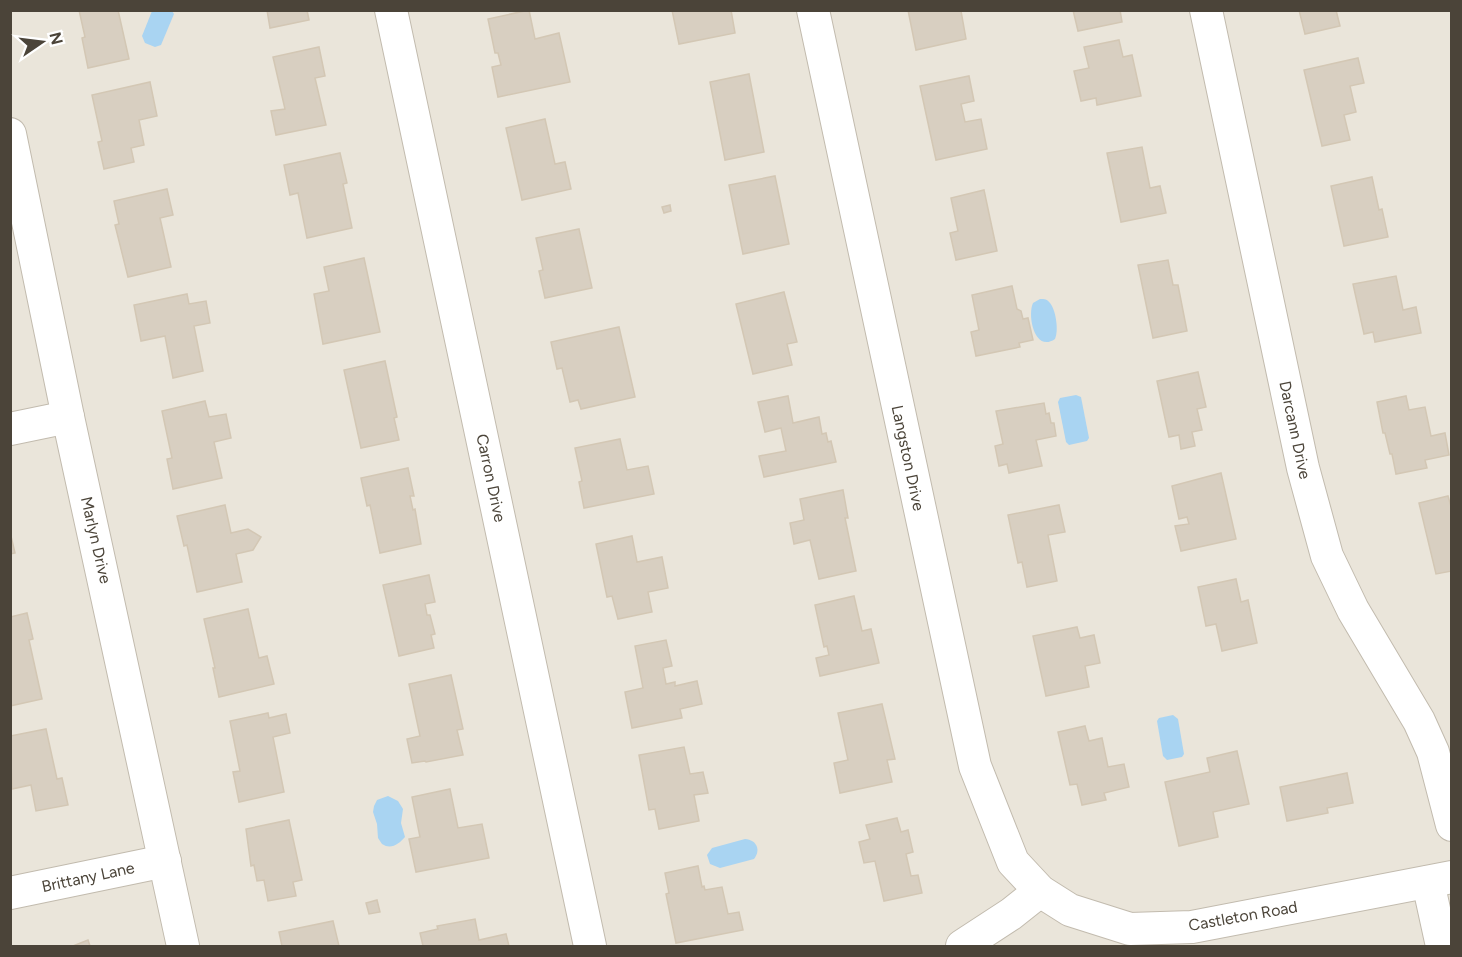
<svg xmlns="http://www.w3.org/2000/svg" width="1462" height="957" viewBox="0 0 1462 957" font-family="Figtree,sans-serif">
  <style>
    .residential { fill: #eae5da }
    .water { fill: #a9d4f2 }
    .building { fill: #d8cfc1; stroke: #d3c7b4; stroke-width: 1.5 }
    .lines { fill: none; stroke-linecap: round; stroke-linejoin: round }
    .minor-casing { stroke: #c2bbae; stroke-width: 34 }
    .minor { stroke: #fff; stroke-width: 32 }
    .labels { text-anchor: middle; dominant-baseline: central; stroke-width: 4.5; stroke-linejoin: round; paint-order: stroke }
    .street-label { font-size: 16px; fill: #4b4439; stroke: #fff }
  </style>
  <rect width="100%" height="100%" fill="#f6f3ec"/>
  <rect class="residential" x="11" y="11" width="1440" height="935"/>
  <g class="water">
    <polygon points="152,11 172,11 174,14 161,45 155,47 145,43 142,36"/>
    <path d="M1040 299C1045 299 1047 299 1050 303 1056 310 1059 331 1055 339 1035 353 1027 316 1033 303Z"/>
    <polygon points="1076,395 1081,397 1089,438 1087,441 1069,445 1066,442 1058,402 1060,398"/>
    <polygon points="1173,715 1178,719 1184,754 1182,757 1167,760 1163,756 1157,721 1159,718"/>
    <path d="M388 796 398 801 403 809 401 823 405 837C399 844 391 850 382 844L378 838 377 824 373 812 374 806 377 800Z"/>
    <path d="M745 839C757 840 761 850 754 859L720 868 710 864 707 855 712 848Z"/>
  </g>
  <g class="building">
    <polygon points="79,10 118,10 129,59 88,68 82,38 85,37"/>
    <polygon points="267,10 307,10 309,20 270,28"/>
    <polygon points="529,10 535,39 559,33 570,82 498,97 492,67 501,65 498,53 495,53 488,19"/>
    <polygon points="672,10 731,10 735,33 679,44"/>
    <polygon points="908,10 961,11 966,39 916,50"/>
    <polygon points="1073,10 1120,10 1122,22 1078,31"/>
    <polygon points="1299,10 1336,10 1340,26 1305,34"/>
    <polygon points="1119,40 1123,57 1132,55 1141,96 1097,105 1096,98 1081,101 1074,71 1089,68 1084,47"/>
    <polygon points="319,47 325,76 315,78 326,125 276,135 271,111 285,109 273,57"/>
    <polygon points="1358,58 1364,83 1350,86 1356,112 1344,115 1350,140 1322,146 1304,70"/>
    <polygon points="749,74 764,152 725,160 710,82"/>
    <polygon points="969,76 974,101 961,104 965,122 981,119 987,149 936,160 920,86"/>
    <polygon points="150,82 157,116 139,120 144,145 131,148 134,162 104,169 98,142 102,141 92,95"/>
    <polygon points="545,119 555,164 565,162 571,189 522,200 506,128"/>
    <polygon points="1142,147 1150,188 1160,186 1166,213 1121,222 1107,153"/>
    <polygon points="340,153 347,183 343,184 352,228 307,238 298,193 290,195 284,165"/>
    <polygon points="775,176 789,244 743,254 729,185"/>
    <polygon points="1372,177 1379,210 1382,209 1388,237 1344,246 1331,186"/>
    <polygon points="167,189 173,215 160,218 171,267 128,277 115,225 119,224 114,201"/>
    <polygon points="984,190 997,251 956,260 950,233 958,231 951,198"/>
    <polygon points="670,205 671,211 664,213 662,207"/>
    <polygon points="579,229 592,288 545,298 539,271 543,270 536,238"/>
    <polygon points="364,258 380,332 323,344 314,294 329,291 324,267"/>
    <polygon points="1168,260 1173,285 1178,285 1187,331 1153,338 1138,265"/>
    <polygon points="1396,276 1403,310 1416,307 1421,333 1375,342 1373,332 1364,334 1353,284"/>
    <polygon points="1012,286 1017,309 1021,311 1023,319 1028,318 1033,340 1019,343 1020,347 976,356 971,332 979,330 972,295"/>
    <polygon points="784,292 797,342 787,344 792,365 753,374 736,304"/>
    <polygon points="187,294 189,304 206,301 210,323 194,326 203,371 173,378 165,336 141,341 134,305"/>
    <polygon points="619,327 635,397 581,409 578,400 570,402 562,368 557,369 551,342"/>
    <polygon points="385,361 397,417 394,418 399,440 361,448 344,370"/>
    <polygon points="1198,372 1206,407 1197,409 1202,430 1192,432 1195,446 1181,449 1179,435 1169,437 1157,381"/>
    <polygon points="788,396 793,423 819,417 822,434 826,433 828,442 831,441 836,462 764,477 759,456 786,451 781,428 765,432 758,402"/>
    <polygon points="1406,396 1409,410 1425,407 1431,436 1445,433 1449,455 1425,460 1427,468 1396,474 1392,454 1390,454 1385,433 1383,433 1377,402"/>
    <polygon points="205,401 209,417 226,414 231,438 214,442 222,478 173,489 167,459 172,458 162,411"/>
    <polygon points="1044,403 1046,414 1049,413 1051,423 1054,423 1056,436 1036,440 1042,466 1009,473 1007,464 999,466 995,446 1003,444 996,411"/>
    <polygon points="620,439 627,470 648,466 654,494 584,508 579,482 582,481 575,448"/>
    <polygon points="408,468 414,496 410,496 413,510 415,509 421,544 380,553 370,505 367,506 361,478"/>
    <polygon points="1221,473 1236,539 1181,551 1175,526 1189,524 1187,517 1179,519 1172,486"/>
    <polygon points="843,490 848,518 845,518 856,571 819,579 810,540 794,544 790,523 804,520 800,499"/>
    <polygon points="1448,496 1452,510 1452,571 1436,574 1419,503"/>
    <polygon points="225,505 231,533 248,529 261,537 253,550 236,554 242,582 197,592 187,545 184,546 177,516"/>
    <polygon points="1059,505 1065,532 1048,535 1057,581 1027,587 1022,562 1018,563 1008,515"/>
    <polygon points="10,532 15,553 10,554"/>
    <polygon points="632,536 637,562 662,557 668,588 648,592 652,612 618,619 612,596 607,597 596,544"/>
    <polygon points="429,575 435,602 425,604 427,615 430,615 435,634 431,635 434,648 399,656 383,585"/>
    <polygon points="1236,579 1241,602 1248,600 1257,643 1222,651 1216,624 1206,626 1198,587"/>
    <polygon points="854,596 862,631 871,629 879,663 820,676 816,658 829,655 827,646 824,647 815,605"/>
    <polygon points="248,609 259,658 267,656 274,684 219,697 213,668 215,668 204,619"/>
    <polygon points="27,613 33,639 29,640 42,699 10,706 10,617"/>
    <polygon points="1077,627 1080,638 1094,635 1100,663 1085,666 1089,687 1046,696 1033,636"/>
    <polygon points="666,640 672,666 663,668 666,684 675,682 675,686 697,681 702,704 680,709 682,718 632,728 625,692 643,688 635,646"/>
    <polygon points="451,675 463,729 457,730 463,755 426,762 425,761 412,763 407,739 420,736 409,684"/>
    <polygon points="882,704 895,759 887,760 892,782 840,793 834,763 848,760 838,713"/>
    <polygon points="268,713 269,718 286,714 290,733 273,737 284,792 239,802 233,772 240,771 230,721"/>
    <polygon points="1085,726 1089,741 1102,738 1108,767 1124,764 1129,787 1104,793 1106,800 1082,805 1077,784 1070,785 1058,732"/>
    <polygon points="46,729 57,779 62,778 68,805 36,811 31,785 12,789 10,736"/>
    <polygon points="684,747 690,774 703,772 708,793 694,795 699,821 659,829 655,809 649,810 639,755"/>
    <polygon points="1237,751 1249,804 1213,812 1218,837 1179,846 1165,782 1210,772 1207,758"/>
    <polygon points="1347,773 1353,803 1327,808 1328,813 1287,821 1280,787"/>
    <polygon points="450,789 458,828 482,824 489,858 416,872 409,839 420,837 412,797"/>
    <polygon points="897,818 901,832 908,830 913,852 906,854 911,876 918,875 922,893 884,901 875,861 864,863 859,842 870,839 866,825"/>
    <polygon points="289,820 302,880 293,882 296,896 268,901 264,880 257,881 254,865 251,866 246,829"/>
    <polygon points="698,866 702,887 704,886 705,890 722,887 728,914 739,912 743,930 676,943 666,894 669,893 665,873"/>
    <polygon points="377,900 380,912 369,914 366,903"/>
    <polygon points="475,919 479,940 506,934 509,946 423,946 420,933 438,929 437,926"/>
    <polygon points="333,921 339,946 282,946 279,932"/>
    <polygon points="88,940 90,946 73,946"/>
  </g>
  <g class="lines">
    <defs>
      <g id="minor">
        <polyline points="391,10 590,946"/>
        <polyline points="813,10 975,766 1013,862 1040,891 1070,910 1130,929 1192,927 1452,877"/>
        <polyline points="1206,10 1303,468 1327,556 1353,610 1419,721 1433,752 1452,825"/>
        <polyline points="10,134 68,417 183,946"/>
        <polyline points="10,429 68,417"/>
        <polyline points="1428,882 1442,946"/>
        <polyline points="10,893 165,861"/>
        <polyline points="962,946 1011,914 1040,891"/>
      </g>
    </defs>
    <use href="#minor" class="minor-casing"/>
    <use href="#minor" class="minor"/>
  </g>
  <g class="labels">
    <g class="street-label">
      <text transform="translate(1295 430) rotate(78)">Darcann Drive</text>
      <text transform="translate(908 458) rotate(78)">Langston Drive</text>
      <text transform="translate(491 478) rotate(78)">Carron Drive</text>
      <text transform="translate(96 540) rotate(77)">Marlyn Drive</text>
      <text transform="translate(88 877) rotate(-12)">Brittany Lane</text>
      <text transform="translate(1243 916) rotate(-10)">Castleton Road</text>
    </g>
  </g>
  <rect width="1462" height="957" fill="none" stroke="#4b4439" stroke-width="24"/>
  <g transform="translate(42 42) rotate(76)" stroke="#ffffff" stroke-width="4.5" paint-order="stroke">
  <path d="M0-4.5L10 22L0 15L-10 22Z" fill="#4b4439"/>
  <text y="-9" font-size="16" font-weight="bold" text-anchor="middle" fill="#4b4439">N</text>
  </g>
</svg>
